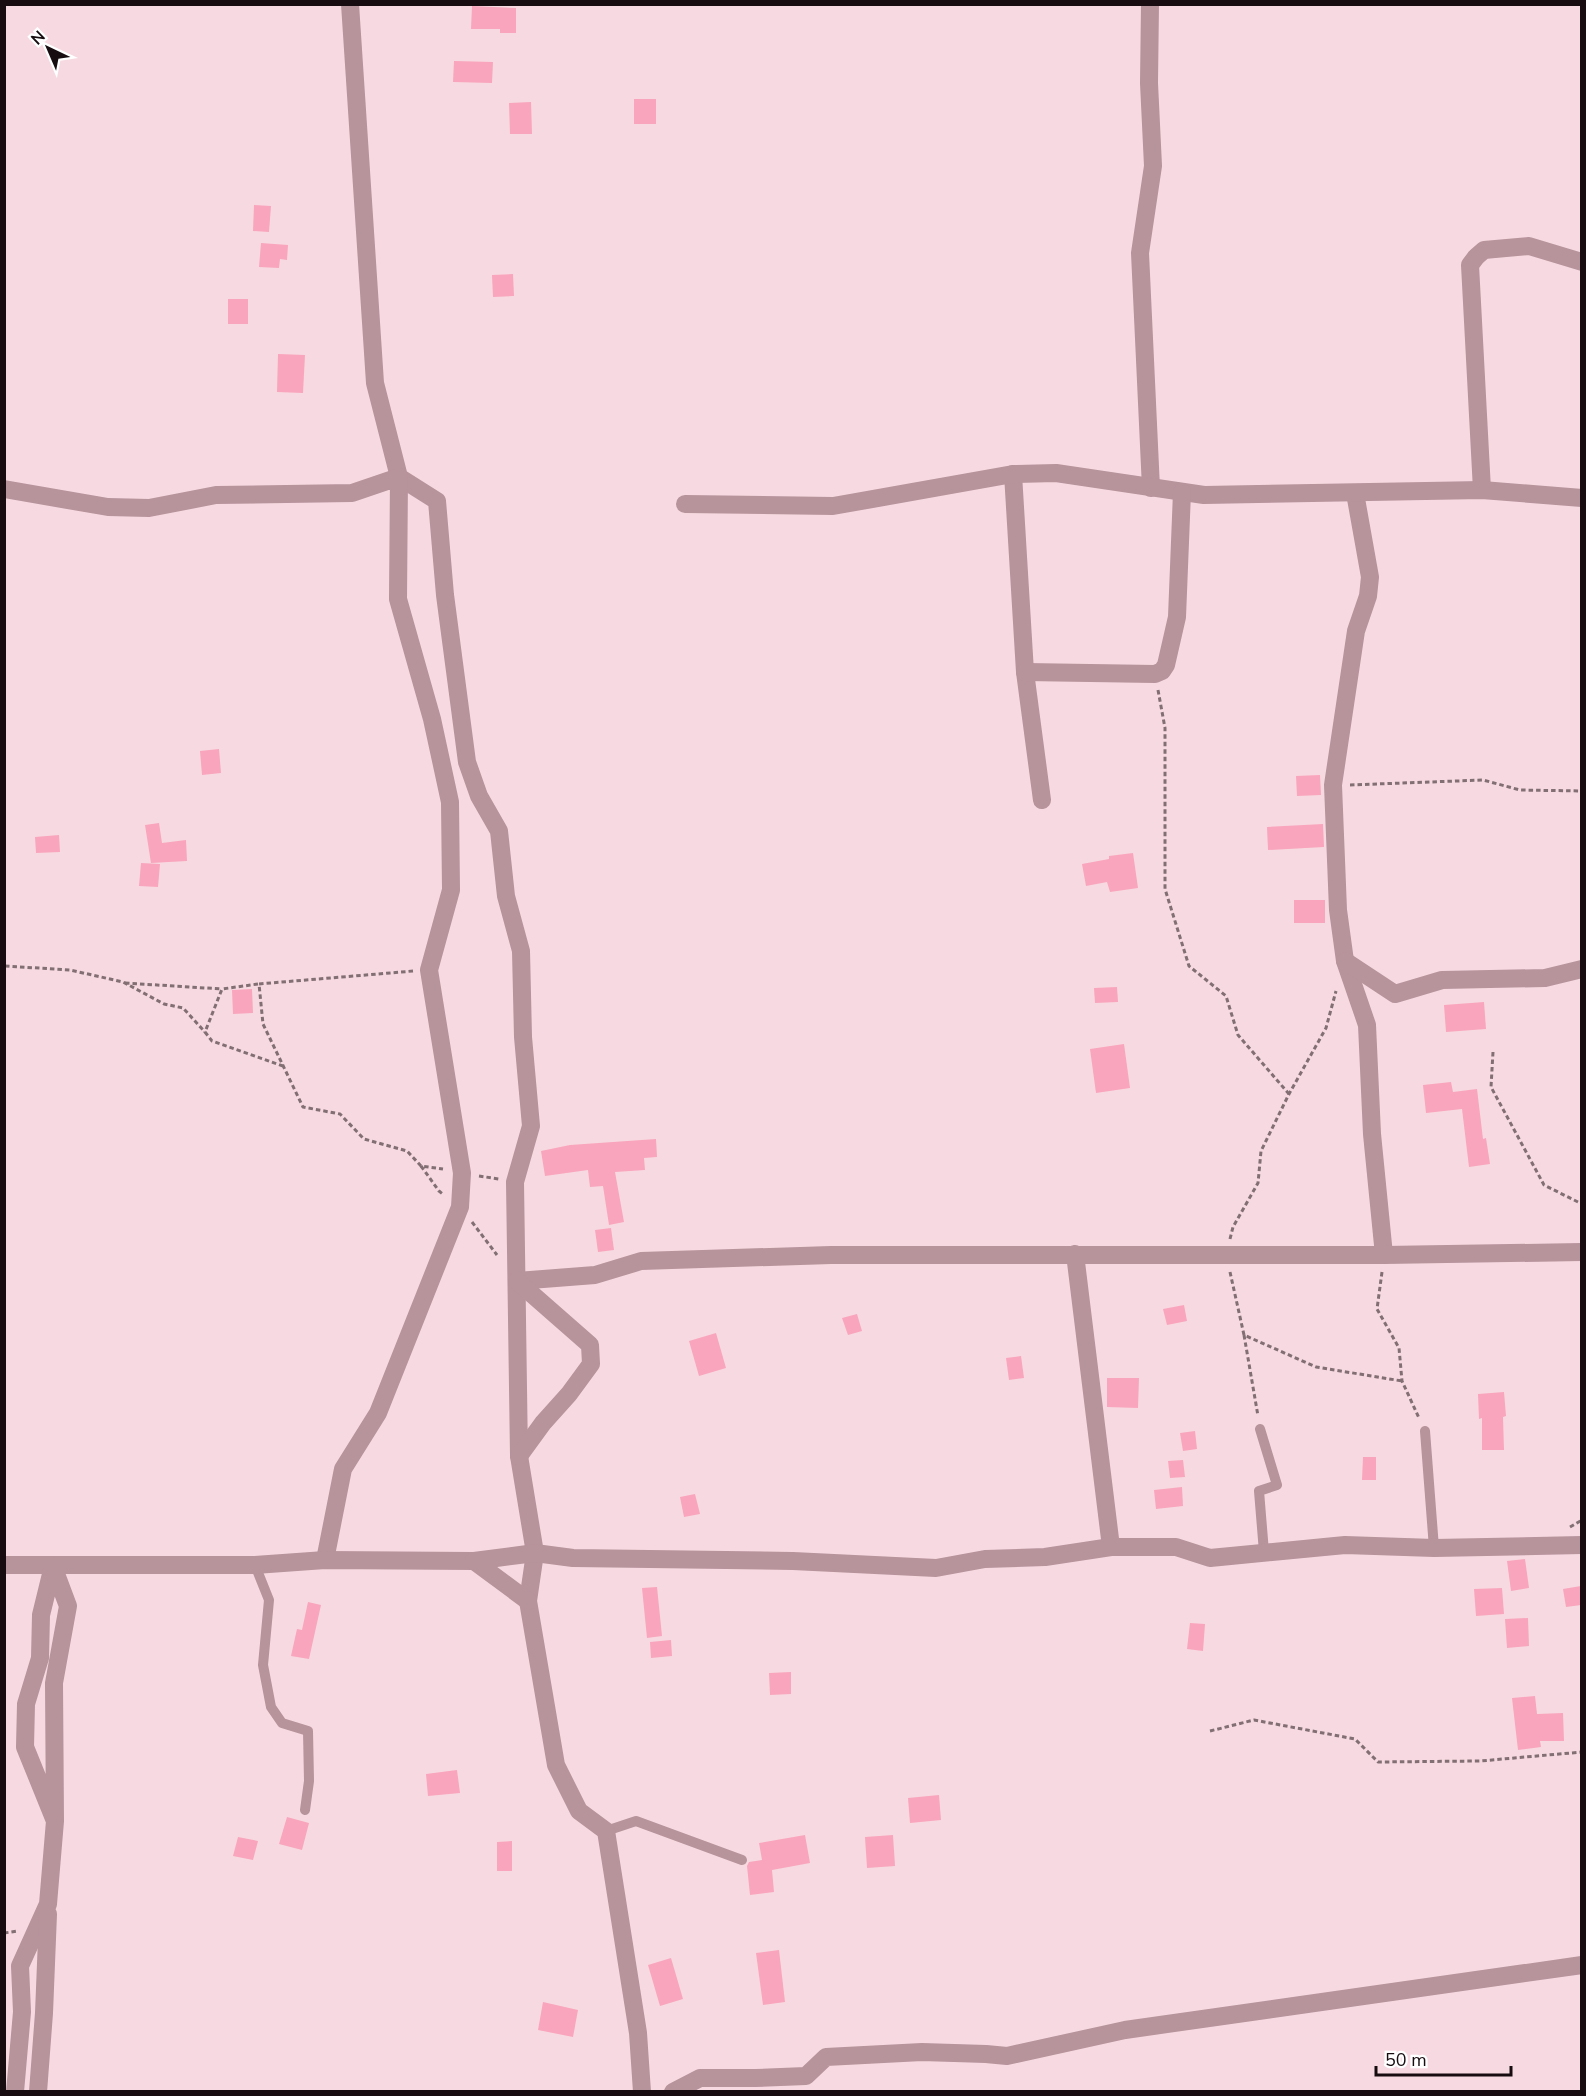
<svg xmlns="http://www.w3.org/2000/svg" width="1586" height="2096" viewBox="0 0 1586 2096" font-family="'Nunito Sans',sans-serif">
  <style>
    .building { fill: #f9a5bd }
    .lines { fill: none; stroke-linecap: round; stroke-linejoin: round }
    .path { stroke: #826f74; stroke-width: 3; stroke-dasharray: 4.5 3; stroke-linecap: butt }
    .lane { stroke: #b7939c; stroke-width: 10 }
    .street { stroke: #b7939c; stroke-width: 18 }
  </style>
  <rect width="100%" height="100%" fill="#f7dae1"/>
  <g class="building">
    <polygon points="472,6 516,8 516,33 500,33 500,29 471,29"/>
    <polygon points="454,61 493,62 492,83 453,82"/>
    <rect x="634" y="99" width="22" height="25"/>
    <polygon points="531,102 532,134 510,134 509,103"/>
    <polygon points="254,205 271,206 269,232 253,231"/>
    <polygon points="261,243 288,245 287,260 280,259 279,268 259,267"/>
    <polygon points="513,274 514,296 493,297 492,275"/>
    <rect x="228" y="299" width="20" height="25"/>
    <polygon points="278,354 305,355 303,393 277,392"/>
    <polygon points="219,749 221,773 202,775 200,751"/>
    <polygon points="1320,775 1321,795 1297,796 1296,776"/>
    <polygon points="159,823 162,843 186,840 187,861 151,863 145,825"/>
    <polygon points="1323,824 1324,847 1268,850 1267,827"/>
    <polygon points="59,835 60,852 36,853 35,837"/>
    <polygon points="1133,853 1138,888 1110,892 1107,882 1086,886 1082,864 1109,859 1109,856"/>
    <polygon points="141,863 160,864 158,887 139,886"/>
    <rect x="1294" y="900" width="31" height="23"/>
    <polygon points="1117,987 1118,1002 1095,1003 1094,988"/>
    <polygon points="252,989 253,1013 233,1014 232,990"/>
    <polygon points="1484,1002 1486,1029 1446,1032 1444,1005"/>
    <polygon points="1124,1044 1130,1088 1096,1093 1090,1049"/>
    <polygon points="1451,1082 1453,1092 1477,1089 1483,1139 1486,1138 1490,1164 1469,1167 1462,1109 1426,1113 1423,1085"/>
    <polygon points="656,1139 657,1157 644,1158 645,1170 615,1172 624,1222 609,1225 603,1186 590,1187 588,1170 545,1176 541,1151 570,1145"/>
    <polygon points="611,1228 614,1250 598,1252 595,1230"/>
    <polygon points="1184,1305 1187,1321 1167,1325 1163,1309"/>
    <polygon points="857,1314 862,1331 848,1335 842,1318"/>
    <polygon points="716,1333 726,1368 699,1376 689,1341"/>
    <polygon points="1021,1356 1024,1378 1009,1380 1006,1358"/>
    <polygon points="1107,1378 1139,1378 1138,1408 1107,1407"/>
    <polygon points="1504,1392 1506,1416 1503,1417 1504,1450 1482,1450 1482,1418 1479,1419 1478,1394"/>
    <polygon points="1195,1431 1197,1449 1183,1451 1180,1433"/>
    <polygon points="1363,1457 1376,1457 1376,1480 1362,1480"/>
    <polygon points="1183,1460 1185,1477 1170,1478 1168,1461"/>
    <polygon points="1182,1487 1183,1506 1156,1509 1154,1490"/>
    <polygon points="695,1494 700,1514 684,1517 680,1497"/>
    <polygon points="1525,1559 1529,1588 1511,1591 1507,1561"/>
    <polygon points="1581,1586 1581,1605 1566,1607 1563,1589"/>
    <polygon points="657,1587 662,1636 647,1638 642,1588"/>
    <polygon points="1502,1588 1504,1614 1476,1616 1474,1589"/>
    <polygon points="308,1602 321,1605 309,1659 291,1656 297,1629 302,1630"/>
    <polygon points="1528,1618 1529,1646 1507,1648 1505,1619"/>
    <polygon points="1190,1623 1205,1624 1203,1651 1187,1649"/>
    <polygon points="671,1640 672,1656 651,1658 650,1642"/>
    <polygon points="791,1672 791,1694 770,1695 769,1673"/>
    <polygon points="1535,1696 1537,1714 1563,1713 1564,1741 1540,1741 1541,1747 1518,1750 1512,1698"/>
    <polygon points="457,1770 460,1793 428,1796 426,1774"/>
    <polygon points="939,1795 941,1820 910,1823 908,1798"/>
    <polygon points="287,1817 309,1823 302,1850 279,1844"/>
    <polygon points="805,1835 810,1863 772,1870 774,1892 750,1895 747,1866 749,1862 762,1860 759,1843"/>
    <polygon points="893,1835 895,1866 867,1868 865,1837"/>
    <polygon points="238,1837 258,1841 253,1860 233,1856"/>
    <polygon points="512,1841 512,1871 497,1871 497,1842"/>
    <polygon points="779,1950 785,2002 763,2005 756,1953"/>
    <polygon points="671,1958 683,1999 660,2006 648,1965"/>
    <polygon points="543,2002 578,2010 573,2037 538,2030"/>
  </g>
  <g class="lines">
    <g class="path">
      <polyline points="1158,690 1165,728 1165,889 1189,966 1226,996 1238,1035 1289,1094"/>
      <polyline points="1350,785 1483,780 1520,790 1582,791"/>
      <polyline points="5,966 70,970 123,982 164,1004 183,1008 205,1032"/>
      <polyline points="413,971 259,984 263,1024 303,1107 340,1114 364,1139 407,1151 421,1166 443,1169"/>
      <polyline points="125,983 222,989"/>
      <polyline points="258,984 222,989 205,1032 212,1041 283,1066"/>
      <polyline points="1493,1052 1491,1087 1544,1185 1582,1204"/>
      <polyline points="421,1166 439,1191 444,1195"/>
      <polyline points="479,1176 499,1179"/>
      <polyline points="472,1222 497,1255"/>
      <polyline points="1230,1239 1233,1227 1258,1183 1261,1151 1289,1094 1326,1028 1336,991"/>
      <polyline points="1230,1272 1244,1335 1316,1367 1402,1381"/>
      <polyline points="1382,1272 1377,1309 1399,1348 1402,1381 1419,1418"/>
      <polyline points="1244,1335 1258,1416"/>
      <polyline points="1570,1527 1582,1520"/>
      <polyline points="1210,1731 1254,1720 1355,1739 1378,1762 1480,1761 1582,1752"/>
      <polyline points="4,1933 18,1931"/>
    </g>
    <g class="lane">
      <polyline points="1260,1429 1277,1485 1259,1491 1264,1552"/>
      <polyline points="1425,1431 1434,1548"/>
      <polyline points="255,1565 269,1600 263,1665 271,1707 282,1723 308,1731 309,1781 305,1810"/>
      <polyline points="606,1831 636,1821 742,1860"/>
    </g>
    <g class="street">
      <polyline points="350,4 375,383 399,477 437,501 445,595 467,762 479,796 499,831 506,896 521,951 523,1037 531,1126 515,1182 519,1456 535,1553 528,1601 556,1765 579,1811 606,1831 638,2033 642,2092"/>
      <polyline points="1150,4 1149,83 1153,166 1140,253 1151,488"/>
      <polyline points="1013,474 1025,672 1042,800"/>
      <polyline points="4,489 108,507 149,508 216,495 352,493 399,477 398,599 432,719 450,802 451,890 429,970 462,1173 460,1207 378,1413 343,1469 325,1560"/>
      <polyline points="1482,490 1470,265 1476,257 1484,250 1529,246 1582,262"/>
      <polyline points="1355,493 1370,577 1368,596 1356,631 1333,785 1338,910 1345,961 1367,1025 1372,1134 1384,1255"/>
      <polyline points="685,504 833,506 1013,474 1056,473 1204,495 1482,490 1582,498"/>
      <polyline points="1025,672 1155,674 1162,671 1166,665 1177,617 1182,492"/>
      <polyline points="1345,961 1395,994 1442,980 1545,978 1582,969"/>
      <polyline points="1075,1254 1111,1547"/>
      <polyline points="517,1281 595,1275 641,1261 831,1255 1384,1255 1582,1252"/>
      <polyline points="517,1281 590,1345 591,1364 569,1394 543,1423 519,1456"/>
      <polyline points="4,1565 255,1565 325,1560 474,1561"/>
      <polyline points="528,1601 474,1561 535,1553 573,1558 793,1561 936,1568 985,1559 1045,1557 1111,1547 1176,1547 1210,1558 1345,1545 1434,1548 1582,1545"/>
      <polyline points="15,2092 22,2012 20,1966 48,1904 55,1821 54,1683 68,1606 53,1566 41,1615 40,1658 26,1704 25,1747 55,1821"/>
      <polyline points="38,2092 44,2013 48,1914"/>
      <polyline points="673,2092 700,2078 755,2078 806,2076 826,2057 922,2052 986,2054 1007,2056 1125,2030 1582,1965"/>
    </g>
  </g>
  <rect width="1586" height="2096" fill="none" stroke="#170d10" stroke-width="12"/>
  <g transform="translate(48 48) rotate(316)" stroke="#ffffff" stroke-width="4.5" paint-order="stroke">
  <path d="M0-4.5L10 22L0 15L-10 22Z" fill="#170d10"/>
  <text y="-9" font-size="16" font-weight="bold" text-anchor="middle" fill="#170d10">N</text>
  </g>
  <path d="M1376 2066v9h135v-9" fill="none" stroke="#170d10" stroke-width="3"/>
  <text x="1385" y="2066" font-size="18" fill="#170d10" stroke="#ffffff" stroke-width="4.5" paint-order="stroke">50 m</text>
</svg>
